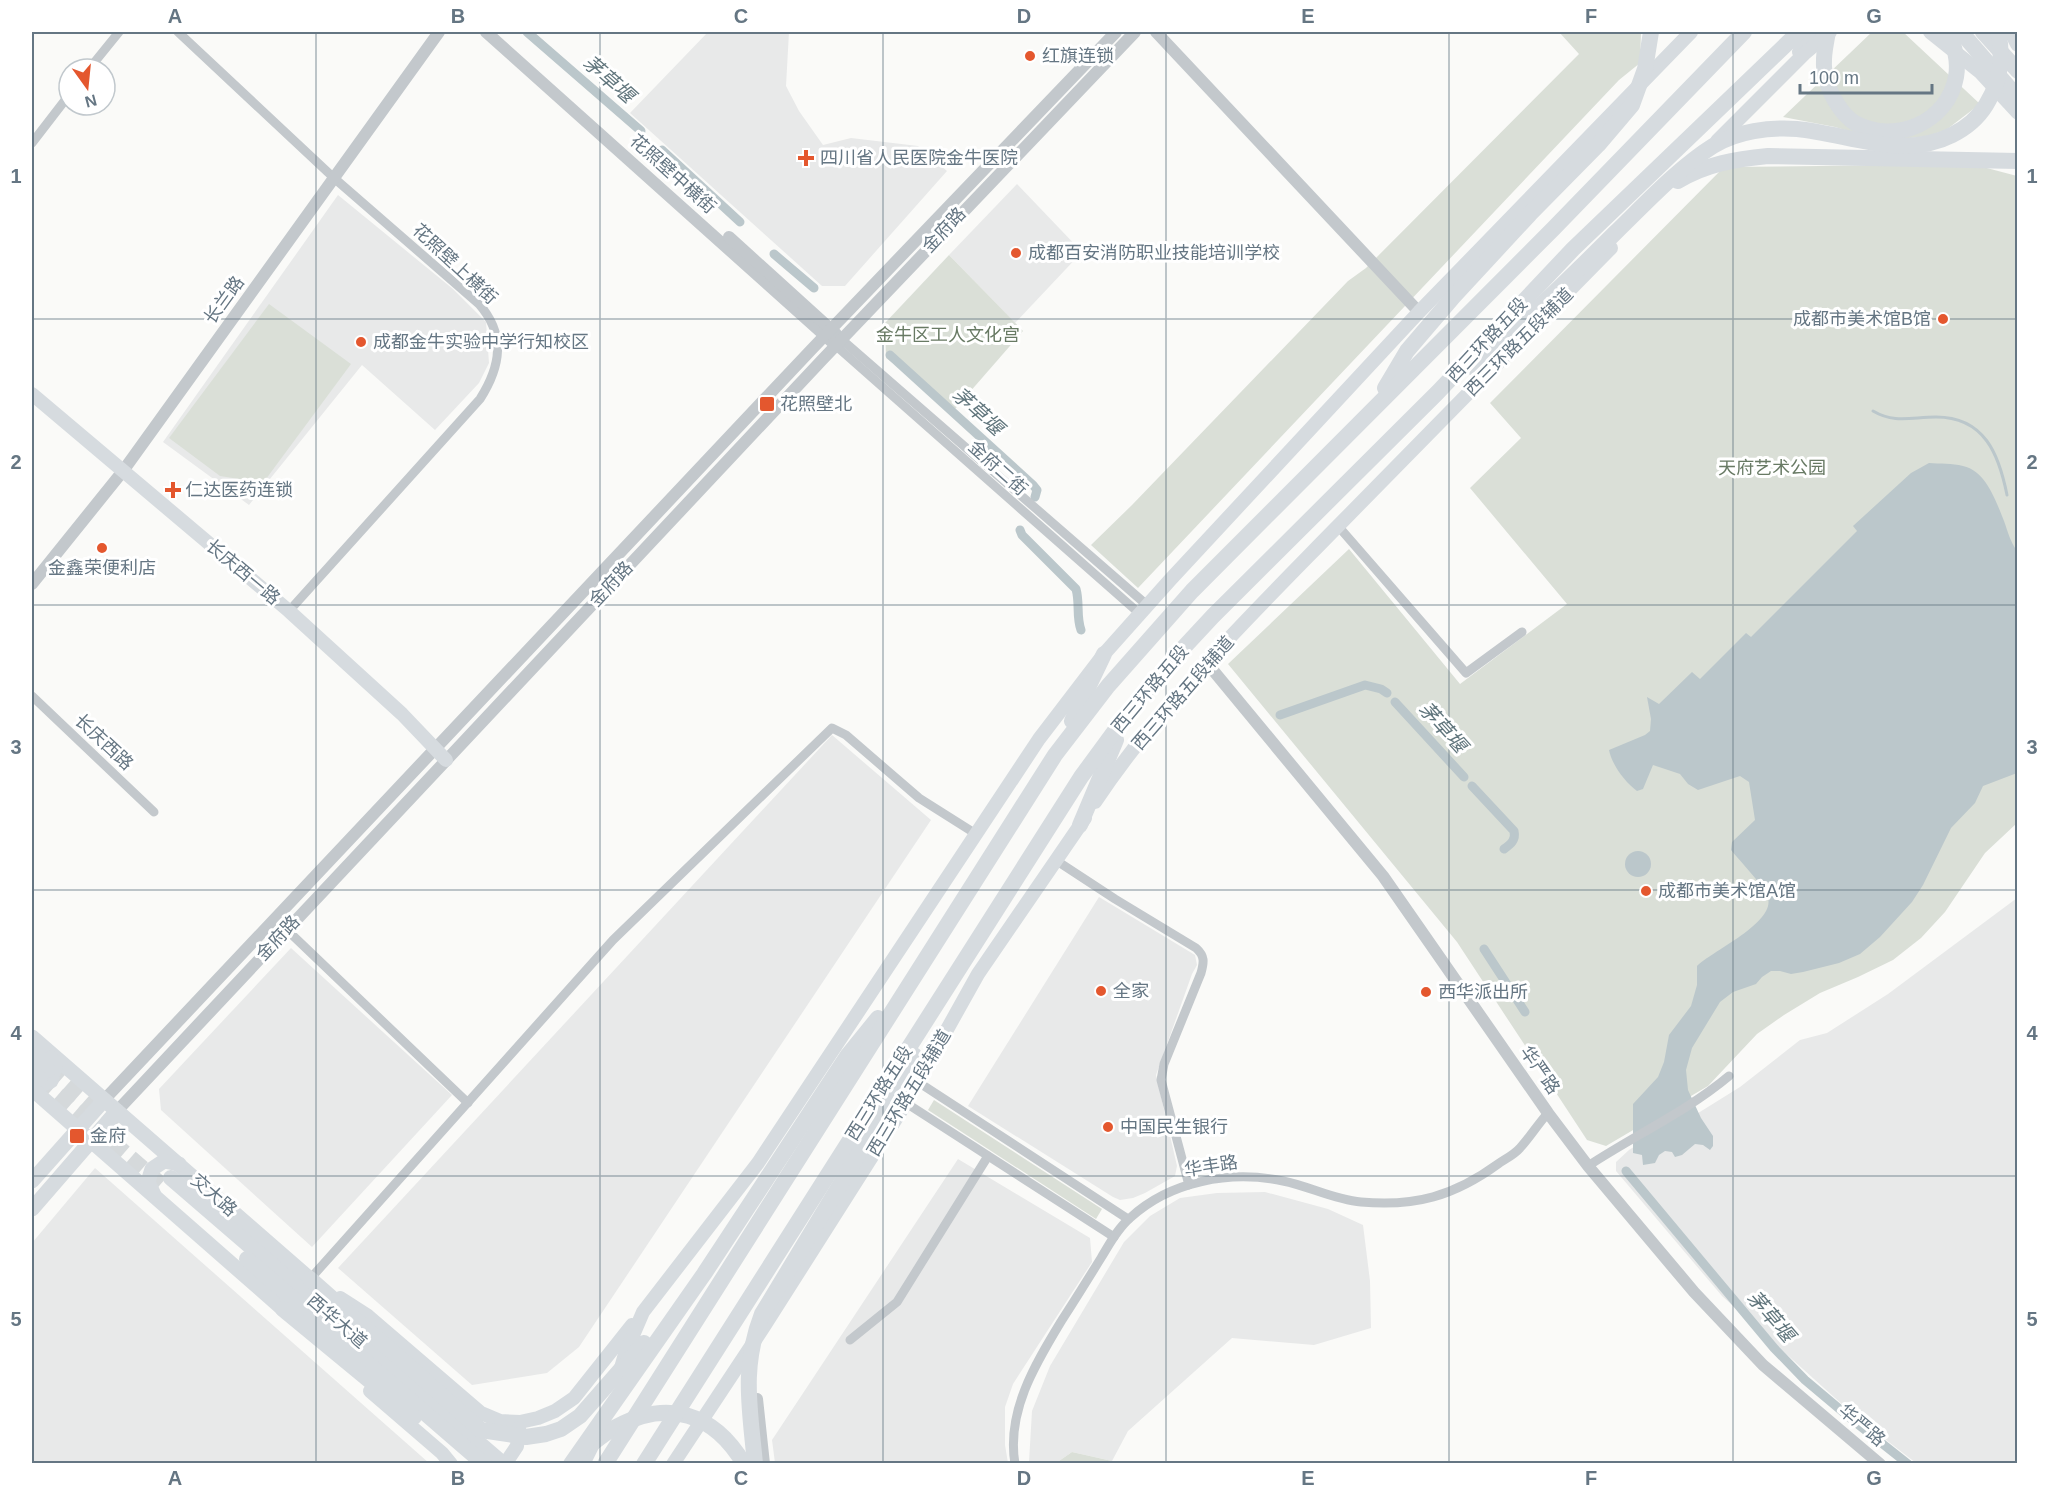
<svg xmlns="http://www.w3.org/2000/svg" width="2049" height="1495" viewBox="0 0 2049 1495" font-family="Arial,'Noto Sans SC',sans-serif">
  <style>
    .built { fill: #e8e9e9 }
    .green { fill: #dadfd7 }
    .water { fill: #bbc7cb }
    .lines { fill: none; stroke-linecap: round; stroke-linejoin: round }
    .stream { stroke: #bbc7cb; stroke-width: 3 }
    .canal { stroke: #bbc7cb; stroke-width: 9 }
    .trunk-tunnel { stroke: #d5d9db; stroke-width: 16; stroke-dasharray: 16 8; stroke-linecap: butt }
    .minor { stroke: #c3c8cc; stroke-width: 9 }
    .tertiary { stroke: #c3c8cc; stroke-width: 12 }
    .secondary { stroke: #d6dbdf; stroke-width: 14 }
    .primary { stroke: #d6dbdf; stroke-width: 15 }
    .trunk { stroke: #d6dbdf; stroke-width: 16 }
    .grid { fill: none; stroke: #657683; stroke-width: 1.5; stroke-opacity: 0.55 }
    .poi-dot { fill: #e4572e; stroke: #fff; stroke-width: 2 }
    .labels { text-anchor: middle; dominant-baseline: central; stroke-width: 6; stroke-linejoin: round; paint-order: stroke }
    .poi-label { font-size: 18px; fill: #657683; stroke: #fff; text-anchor: start }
    .street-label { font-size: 18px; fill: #657683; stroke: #fff }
    .park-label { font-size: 18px; fill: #687a64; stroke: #fff }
    .water-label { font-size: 20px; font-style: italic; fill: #60757c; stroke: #fff }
    .neatline { fill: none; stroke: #657683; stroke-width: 2 }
    .grid-label { font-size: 20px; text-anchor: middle; font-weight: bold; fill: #657683 }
  </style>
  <rect width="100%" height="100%" fill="#fafaf8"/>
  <g class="built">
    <polygon points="708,32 789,32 786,86 799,111 823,145 851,138 918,146 947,171 845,286 822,286 630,113"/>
    <polygon points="1017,184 1082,252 1015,323 949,255"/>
    <polygon points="338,195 453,289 486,322 489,363 479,383 435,430 362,365 249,505 163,442"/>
    <polygon points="832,735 931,820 579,1347 547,1373 472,1385 338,1268"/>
    <polygon points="1099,897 1195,955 1197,965 1192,974 1156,1075 1177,1166 1175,1176 1145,1193 1133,1198 1120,1200 1113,1197 968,1106"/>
    <polygon points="2017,898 2017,1463 1916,1463 1855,1416 1722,1296 1616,1171 1616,1162 1629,1150 1654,1134 1695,1115 1740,1087 1800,1040 1827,1033 1888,994"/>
    <polygon points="291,948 452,1095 312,1247 161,1110 159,1089"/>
    <polygon points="958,1159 1090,1238 1092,1262 1013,1384 1005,1407 1005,1445 1008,1463 775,1463 772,1440"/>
    <polygon points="95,1168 429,1463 32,1463 32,1243"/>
    <polygon points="1265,1192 1328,1209 1363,1225 1370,1281 1371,1328 1314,1345 1232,1338 1128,1431 1112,1461 1072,1452 1059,1461 1029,1462 1032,1411 1050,1366 1124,1242 1150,1216 1180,1198 1217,1193"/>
  </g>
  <g class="green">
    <polygon points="1559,32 1641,32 1640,63 1619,80 1138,588 1091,545 1132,505 1348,281 1366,268 1579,54"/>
    <polygon points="1872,32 1903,32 1980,104 1946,130 1928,136 1902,139 1865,136 1835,127 1783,117"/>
    <polygon points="1905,165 1983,167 2017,176 2017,823 1985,853 1945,912 1921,938 1893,960 1858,977 1820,993 1784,1015 1757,1034 1708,1086 1606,1146 1587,1140 1457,942 1228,664 1349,549 1460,684 1567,604 1470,488 1521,438 1490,403 1724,167"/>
    <polygon points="949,255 1023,331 955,409 886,358 885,323"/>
    <polygon points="269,304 351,364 263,483 220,476 169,438"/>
    <polygon points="934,1100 1102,1209 1096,1219 928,1110"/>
    <polygon points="1072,1452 1112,1461 1113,1463 1029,1463 1029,1462 1059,1461"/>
  </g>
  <g class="water">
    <path d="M1929 463C1940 464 1952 463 1963 466 1986 471 1996 501 2004 521 2008 532 2010 541 2017 551V773L1983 786 1975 803 1951 828 1923 885 1912 902 1880 937 1860 954 1839 963 1803 972 1791 974 1780 971H1771L1762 977 1756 984 1733 992 1720 1002 1692 1048 1686 1070 1688 1090 1701 1118 1713 1136V1146L1710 1150 1703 1145 1695 1144 1682 1155 1675 1157 1672 1152 1665 1151 1659 1155 1655 1163 1643 1165 1642 1155 1633 1153V1104L1658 1077 1664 1062 1669 1035 1691 1006 1697 985V966C1712 951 1775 923 1768 898 1766 888 1739 860 1731 850L1732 842 1755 820 1749 782 1740 776 1698 790 1688 784 1680 774 1653 765 1643 789 1637 791C1625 782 1612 765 1609 750L1645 735 1650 731 1651 719 1647 697 1659 704 1692 672 1700 679 1746 633 1751 637 1857 531 1853 526 1911 473Z"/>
    <circle cx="1638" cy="864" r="13"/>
  </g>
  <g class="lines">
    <path class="stream" d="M1873 411C1895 424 1912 417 1936 417 1985 417 1999 455 2007 495"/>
    <g class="canal">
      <polyline points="527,32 641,131"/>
      <polyline points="662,150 740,222"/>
      <polyline points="774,254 814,288"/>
      <polyline points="890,355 1033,485 1037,490 1035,497"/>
      <path d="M1020 530 1022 535 1076 589C1080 603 1076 616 1081 630"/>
      <polyline points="1395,702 1464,777"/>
      <polyline points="1280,715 1365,685 1381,689 1387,693"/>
      <path d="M1472 786 1514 831C1516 840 1511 844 1504 849"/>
      <polyline points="1484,949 1525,1012"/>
      <polyline points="1626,1171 1774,1348 1805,1380 1855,1422 1908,1464"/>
    </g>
    <g class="trunk-tunnel">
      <polyline points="48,1070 118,1132"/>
      <polyline points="40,1079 165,1188"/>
    </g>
    <g class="minor">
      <path d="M178 32 334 178 479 304C506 335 501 366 480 399L289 611"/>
      <polyline points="89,69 119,32"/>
      <polyline points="32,143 69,95"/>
      <polyline points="841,339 1148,606"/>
      <polyline points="835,345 1140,614"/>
      <polyline points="1338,526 1466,673 1522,632"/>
      <polyline points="32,696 154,812"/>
      <path d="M1057 861 1115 899 1196 948C1205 956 1204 962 1201 973L1164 1064 1161 1080 1189 1185"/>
      <polyline points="287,930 468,1103"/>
      <polyline points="918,1082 1128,1219"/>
      <polyline points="906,1103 1114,1237"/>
      <path d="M1588 1166C1635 1135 1686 1112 1729 1076"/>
      <polyline points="310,1279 613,940 832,728 846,735 919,798 976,834"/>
      <polyline points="850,1340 897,1302 988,1156"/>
      <path d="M1015 1464C1006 1411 1036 1363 1062 1320 1075 1300 1088 1279 1101 1258 1109 1245 1117 1229 1130 1218 1170 1181 1230 1170 1283 1181 1309 1186 1334 1200 1361 1202 1415 1207 1454 1196 1498 1164 1505 1159 1514 1155 1520 1148 1530 1137 1538 1124 1548 1113"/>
    </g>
    <g class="tertiary">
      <polyline points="486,32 831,341"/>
      <polyline points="1156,32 1419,312"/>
      <polyline points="729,237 836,334"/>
      <polyline points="32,584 123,471 439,32"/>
      <polyline points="1207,663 1383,876 1548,1113 1588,1166 1694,1292 1763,1365 1880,1464"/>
      <polyline points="104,1100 811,350 1116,32"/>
      <polyline points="117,1111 822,360 1135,32"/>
      <polyline points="757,1399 764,1464"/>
    </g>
    <g class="secondary">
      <polyline points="1930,32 1980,72 2018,113"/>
      <polyline points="1799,52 1812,32"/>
      <polyline points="1717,141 1804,54 1830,32"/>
      <polyline points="32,394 289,611 402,714 446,760"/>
      <path d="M1095 802C1162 702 1250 616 1334 530 1426 436 1518 342 1611 248"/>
      <polyline points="340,1298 368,1316 481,1413 500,1421 520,1422 538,1418 555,1411 574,1398 632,1325"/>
      <polyline points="621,1368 625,1354 643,1312 758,1163 1039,739 1104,654 1170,580 1419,312 1691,32"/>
      <polyline points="370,1391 442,1453 451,1464"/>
      <polyline points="505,1464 517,1446 519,1428"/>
      <polyline points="583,1464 595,1440"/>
      <polyline points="673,1464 765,1325 906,1103 978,974 1085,818"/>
    </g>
    <g class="primary">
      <polyline points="32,1037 310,1279"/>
      <polyline points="32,1085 38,1086 51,1081 55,1067 51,1058"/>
      <polyline points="32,1089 283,1309"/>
      <polyline points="32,1181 104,1100"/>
      <polyline points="154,1195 148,1182 152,1169 164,1161 179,1164"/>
      <polyline points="32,1209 117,1111"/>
    </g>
    <g class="trunk">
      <path d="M1828 32C1825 48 1821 65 1827 82 1831 96 1842 115 1855 123 1896 145 1948 122 1956 77 1959 61 1954 46 1949 32"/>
      <polyline points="1961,32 2018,98"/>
      <polyline points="1983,32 2018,71"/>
      <polyline points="2012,32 2018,44"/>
      <path d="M1678 181C1706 164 1736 159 1768 156L2018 161"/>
      <path d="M1474 368C1522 324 1569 279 1615 233 1645 204 1678 168 1713 146 1737 131 1770 127 1797 129 1849 134 1903 160 1952 135 1966 128 1978 118 1986 105 2000 82 2004 58 1998 32"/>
      <polyline points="1385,388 1407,351 1454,296 1530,214 1598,145 1632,105 1645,69 1651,32"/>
      <polyline points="1072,721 1104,654"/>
      <polyline points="1080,825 1116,740"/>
      <polyline points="32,1055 48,1070"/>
      <polyline points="32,1072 40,1079"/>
      <polyline points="171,1178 503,1464"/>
      <polyline points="247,1259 484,1464"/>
      <polyline points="310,1279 481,1430 526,1437 546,1434 561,1429 580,1416 644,1343"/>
      <polyline points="283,1309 414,1417"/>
      <path d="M589 1446C598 1439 606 1432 616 1427 668 1399 714 1413 744 1464"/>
      <polyline points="571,1464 704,1274 848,1055 878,1018"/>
      <polyline points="605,1464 1055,755 1108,686 1192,591 1553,229 1744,32"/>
      <polyline points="644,1464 1081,777 1128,713 1173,659 1213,616 1438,392 1573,249 1799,32"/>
      <path d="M755 1464C750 1408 741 1368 762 1314L898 1089 914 1055"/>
    </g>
  </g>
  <path class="grid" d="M316 32V1464M600 32V1464M883 32V1464M1166 32V1464M1449 32V1464M1733 32V1464M32 319H2018M32 605H2018M32 890H2018M32 1176H2018"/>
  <g class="poi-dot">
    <circle cx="1030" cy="56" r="6"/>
    <path d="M803 149h6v6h6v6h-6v6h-6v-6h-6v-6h6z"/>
    <circle cx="1016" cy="253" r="6"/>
    <circle cx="1943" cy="319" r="6"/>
    <circle cx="361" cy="342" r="6"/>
    <rect x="759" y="396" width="16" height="16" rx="3"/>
    <path d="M170 481h6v6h6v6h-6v6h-6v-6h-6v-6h6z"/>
    <circle cx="102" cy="548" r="6"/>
    <circle cx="1646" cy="891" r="6"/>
    <circle cx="1101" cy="991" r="6"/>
    <circle cx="1426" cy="992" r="6"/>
    <circle cx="1108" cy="1127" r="6"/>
    <rect x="69" y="1128" width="16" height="16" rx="3"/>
  </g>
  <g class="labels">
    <g class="poi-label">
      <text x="1042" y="56">红旗连锁</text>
      <text x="820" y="158">四川省人民医院金牛医院</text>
      <text x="1028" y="253">成都百安消防职业技能培训学校</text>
      <text x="1931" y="319" text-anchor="end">成都市美术馆B馆</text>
      <text x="373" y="342">成都金牛实验中学行知校区</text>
      <text x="780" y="404">花照壁北</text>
      <text x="185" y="490">仁达医药连锁</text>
      <text x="102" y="568" text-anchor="middle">金鑫荣便利店</text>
      <text x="1658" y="891">成都市美术馆A馆</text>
      <text x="1113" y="991">全家</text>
      <text x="1438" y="992">西华派出所</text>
      <text x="1120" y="1127">中国民生银行</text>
      <text x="90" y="1136">金府</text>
    </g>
    <g class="street-label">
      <text transform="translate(673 174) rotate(42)">花照壁中横街</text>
      <text transform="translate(944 230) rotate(-47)">金府路</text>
      <text transform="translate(455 264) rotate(43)">花照壁上横街</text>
      <text transform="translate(224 300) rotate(-54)">长兰路</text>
      <text transform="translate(1487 340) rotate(-47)">西三环路五段</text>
      <text transform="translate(1519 342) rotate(-45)">西三环路五段辅道</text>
      <text transform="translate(998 468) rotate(42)">金府二街</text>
      <text transform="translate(243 572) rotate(40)">长庆西一路</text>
      <text transform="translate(611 584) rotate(-47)">金府路</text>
      <text transform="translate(1150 689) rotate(-50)">西三环路五段</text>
      <text transform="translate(1183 693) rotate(-49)">西三环路五段辅道</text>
      <text transform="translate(104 742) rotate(43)">长庆西路</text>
      <text transform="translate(278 938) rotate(-47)">金府路</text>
      <text transform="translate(1540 1070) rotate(55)">华严路</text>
      <text transform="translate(879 1093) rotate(-58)">西三环路五段</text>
      <text transform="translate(909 1093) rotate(-59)">西三环路五段辅道</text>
      <text transform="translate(1211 1166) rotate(-9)">华丰路</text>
      <text transform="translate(214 1195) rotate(41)">交大路</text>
      <text transform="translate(337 1321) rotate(41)">西华大道</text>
      <text transform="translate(1862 1425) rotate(40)">华严路</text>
    </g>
    <g class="park-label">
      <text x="948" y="335">金牛区工人文化宫</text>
      <text x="1772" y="468">天府艺术公园</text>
    </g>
    <g class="water-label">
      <text transform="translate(609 79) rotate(41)">茅草堰</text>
      <text transform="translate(978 411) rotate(42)">茅草堰</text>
      <text transform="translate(1443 727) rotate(48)">茅草堰</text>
      <text transform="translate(1771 1316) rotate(49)">茅草堰</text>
    </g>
  </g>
  <rect width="2049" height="1495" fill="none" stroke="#ffffff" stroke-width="66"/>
  <g transform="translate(87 87) rotate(165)"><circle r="28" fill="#ffffff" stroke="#c1c8cd" stroke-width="1.5"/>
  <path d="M0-4.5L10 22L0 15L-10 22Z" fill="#e4572e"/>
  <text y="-9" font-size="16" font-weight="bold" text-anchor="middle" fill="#657683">N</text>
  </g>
  <path d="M1800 84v9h132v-9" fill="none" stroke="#657683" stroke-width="3"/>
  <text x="1809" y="84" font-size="18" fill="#657683" stroke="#ffffff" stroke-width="4.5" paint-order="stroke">100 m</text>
  <rect x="33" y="33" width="1983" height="1429" class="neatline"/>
  <g class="grid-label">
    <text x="175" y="23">A</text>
    <text x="458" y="23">B</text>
    <text x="741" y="23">C</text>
    <text x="1024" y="23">D</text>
    <text x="1308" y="23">E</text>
    <text x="1591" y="23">F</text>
    <text x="1874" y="23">G</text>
    <text x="16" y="183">1</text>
    <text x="2032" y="183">1</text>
    <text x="16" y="469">2</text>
    <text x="2032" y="469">2</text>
    <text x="16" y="754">3</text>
    <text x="2032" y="754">3</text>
    <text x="16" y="1040">4</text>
    <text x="2032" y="1040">4</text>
    <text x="16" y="1326">5</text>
    <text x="2032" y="1326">5</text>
    <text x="175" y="1485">A</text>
    <text x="458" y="1485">B</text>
    <text x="741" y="1485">C</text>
    <text x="1024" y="1485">D</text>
    <text x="1308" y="1485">E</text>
    <text x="1591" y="1485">F</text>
    <text x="1874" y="1485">G</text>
  </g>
</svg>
